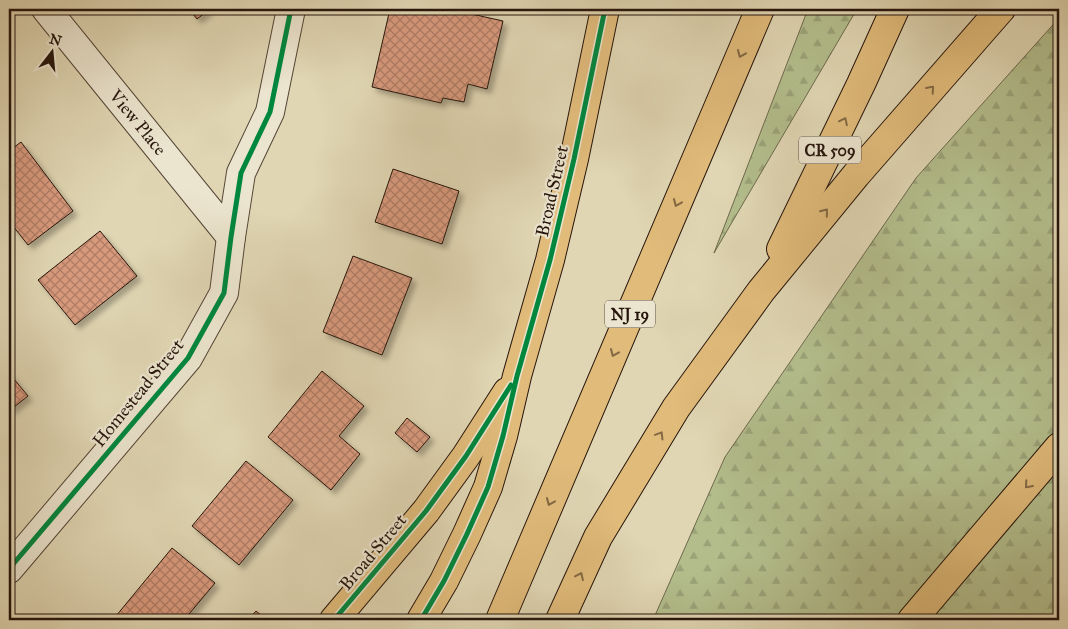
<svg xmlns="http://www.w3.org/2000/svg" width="1068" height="629" viewBox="0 0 1068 629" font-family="'IM FELL Great Primer',serif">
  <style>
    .forest { fill: url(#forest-firs); stroke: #6c694c }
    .building { fill: url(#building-cross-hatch); stroke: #26150c; filter: url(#shadow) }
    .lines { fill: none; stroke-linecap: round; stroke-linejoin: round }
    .street-casing { stroke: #544536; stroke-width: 30 }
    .primary-casing { stroke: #26150c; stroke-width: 30 }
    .highway-casing { stroke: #26150c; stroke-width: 30 }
    .street { stroke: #ebe4ce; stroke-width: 28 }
    .primary { stroke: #e0bb7a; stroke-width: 28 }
    .highway { stroke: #e0bb7a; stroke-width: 28 }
    .cycleway-casing { stroke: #ebe4ce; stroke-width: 8 }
    .cycleway { stroke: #00873e; stroke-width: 5 }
    .oneway { stroke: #836843 }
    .labels { text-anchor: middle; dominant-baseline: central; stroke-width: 4.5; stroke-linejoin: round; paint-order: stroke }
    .shield { fill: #ebe4ce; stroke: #615346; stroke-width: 1 }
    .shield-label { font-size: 16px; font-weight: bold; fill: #26150c }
    .street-label { font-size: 18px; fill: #26150c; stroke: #ebe4ce }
  </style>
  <defs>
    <pattern id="forest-firs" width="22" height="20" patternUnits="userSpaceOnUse" patternTransform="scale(1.25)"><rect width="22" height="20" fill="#b3bd8c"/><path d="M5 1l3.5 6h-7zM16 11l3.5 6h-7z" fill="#9aa278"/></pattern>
    <pattern id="building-cross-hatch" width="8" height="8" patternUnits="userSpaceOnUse" patternTransform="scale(1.25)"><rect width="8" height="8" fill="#d89a7d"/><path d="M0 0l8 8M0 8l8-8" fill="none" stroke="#af7c65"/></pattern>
    <filter id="shadow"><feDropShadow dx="4.5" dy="4.5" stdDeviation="2.5" flood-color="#0004"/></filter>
  </defs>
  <rect width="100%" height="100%" fill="#e0d6b3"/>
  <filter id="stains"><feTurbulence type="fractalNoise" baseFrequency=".004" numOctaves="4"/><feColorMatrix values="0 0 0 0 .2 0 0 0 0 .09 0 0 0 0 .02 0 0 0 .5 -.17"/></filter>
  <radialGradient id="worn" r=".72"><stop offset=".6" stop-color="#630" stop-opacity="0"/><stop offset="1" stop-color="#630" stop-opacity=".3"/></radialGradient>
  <g class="forest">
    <polygon points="808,9 857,9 714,253"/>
    <polygon points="1059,18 1059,620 653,620 725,457 916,178"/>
  </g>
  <g class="building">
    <polygon points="189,9 210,9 197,19"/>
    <polygon points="390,9 449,9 503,21 487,89 468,84 464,102 443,98 441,103 372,87"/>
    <polygon points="21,142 73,211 28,245 9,221 9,151"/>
    <polygon points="393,169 459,191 442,244 375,222"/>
    <polygon points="100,231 137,276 75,325 38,280"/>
    <polygon points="353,256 412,278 382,355 323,332"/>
    <polygon points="322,371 364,406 339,436 360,454 331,490 268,437"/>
    <polygon points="9,373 28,396 9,411"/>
    <polygon points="407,418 430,437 417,452 395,433"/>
    <polygon points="246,461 293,500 239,565 192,526"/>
    <polygon points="172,548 215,583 184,620 121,620 116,616"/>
    <polygon points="256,611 267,620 248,620"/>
  </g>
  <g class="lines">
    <defs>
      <g id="street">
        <path id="s1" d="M46 9 231 237"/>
        <polyline points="9,569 188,358 224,293 231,237 241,173 270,112 291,9"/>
      </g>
      <g id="primary">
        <polyline points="334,620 426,511 466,456 507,392"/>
        <polyline points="421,620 444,581 467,534 488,487 503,436 517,376 550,260 574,159 605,9"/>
      </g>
      <g id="highway">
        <polyline points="781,249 861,84 895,9"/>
        <polyline points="500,620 760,9"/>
        <polyline points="560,620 598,537 676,408 761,291 856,175 1001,9"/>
        <polyline points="912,620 1059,447"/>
      </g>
    </defs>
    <use href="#street" class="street-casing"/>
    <use href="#primary" class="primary-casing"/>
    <use href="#highway" class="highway-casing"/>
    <use href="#street" class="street"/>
    <use href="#primary" class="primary"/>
    <use href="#highway" class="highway"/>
    <defs>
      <g id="cycleway">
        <polyline points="9,569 188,358 224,293 231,237 241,173 270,112 291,9"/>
        <polyline points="334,620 426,511 466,456 511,385"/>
        <polyline points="421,620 444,581 467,534 488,487 503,436 517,376 550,260 574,159 605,9"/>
      </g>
    </defs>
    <use href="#cycleway" class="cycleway-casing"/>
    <use href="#cycleway" class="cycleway"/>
  </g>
  <defs><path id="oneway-chevron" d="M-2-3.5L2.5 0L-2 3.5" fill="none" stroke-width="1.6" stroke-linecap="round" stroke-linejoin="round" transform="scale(1.25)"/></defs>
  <g class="oneway">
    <use href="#oneway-chevron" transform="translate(741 54) rotate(113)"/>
    <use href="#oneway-chevron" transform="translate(931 89) rotate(-49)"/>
    <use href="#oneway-chevron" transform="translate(844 121) rotate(-64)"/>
    <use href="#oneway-chevron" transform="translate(677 203) rotate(113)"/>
    <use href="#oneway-chevron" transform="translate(825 212) rotate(-51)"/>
    <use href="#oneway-chevron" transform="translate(614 353) rotate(113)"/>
    <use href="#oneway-chevron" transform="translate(660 435) rotate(-59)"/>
    <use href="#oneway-chevron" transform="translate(1028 485) rotate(131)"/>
    <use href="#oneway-chevron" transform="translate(550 502) rotate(113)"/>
    <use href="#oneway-chevron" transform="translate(580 576) rotate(-65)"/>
  </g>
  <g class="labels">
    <g class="shield">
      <rect x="799" y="136.5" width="62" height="27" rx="4"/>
      <rect x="605" y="300.5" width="50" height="27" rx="4"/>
    </g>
    <g class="shield-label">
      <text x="830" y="150">CR 509</text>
      <text x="630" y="314">NJ 19</text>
    </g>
    <g class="street-label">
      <text stroke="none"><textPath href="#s1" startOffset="146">View Place</textPath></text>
      <text transform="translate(552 191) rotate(-77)">Broad Street</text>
      <text transform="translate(138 393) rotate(-51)">Homestead Street</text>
      <text transform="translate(373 552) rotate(-50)">Broad Street</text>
    </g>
  </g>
  <rect width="1068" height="629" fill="none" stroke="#e0d6b3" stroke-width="30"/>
  <rect x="10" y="10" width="1048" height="609" fill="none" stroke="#26150c" stroke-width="2.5"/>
  <rect x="15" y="15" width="1038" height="599" fill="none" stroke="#26150c"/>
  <g transform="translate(52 52) rotate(16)" stroke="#ebe4ce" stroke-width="4" paint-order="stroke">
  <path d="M0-4L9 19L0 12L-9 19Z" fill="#26150c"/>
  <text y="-8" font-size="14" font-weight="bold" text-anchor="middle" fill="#26150c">N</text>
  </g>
  <rect width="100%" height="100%" filter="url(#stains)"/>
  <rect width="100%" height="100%" fill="url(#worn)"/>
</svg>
